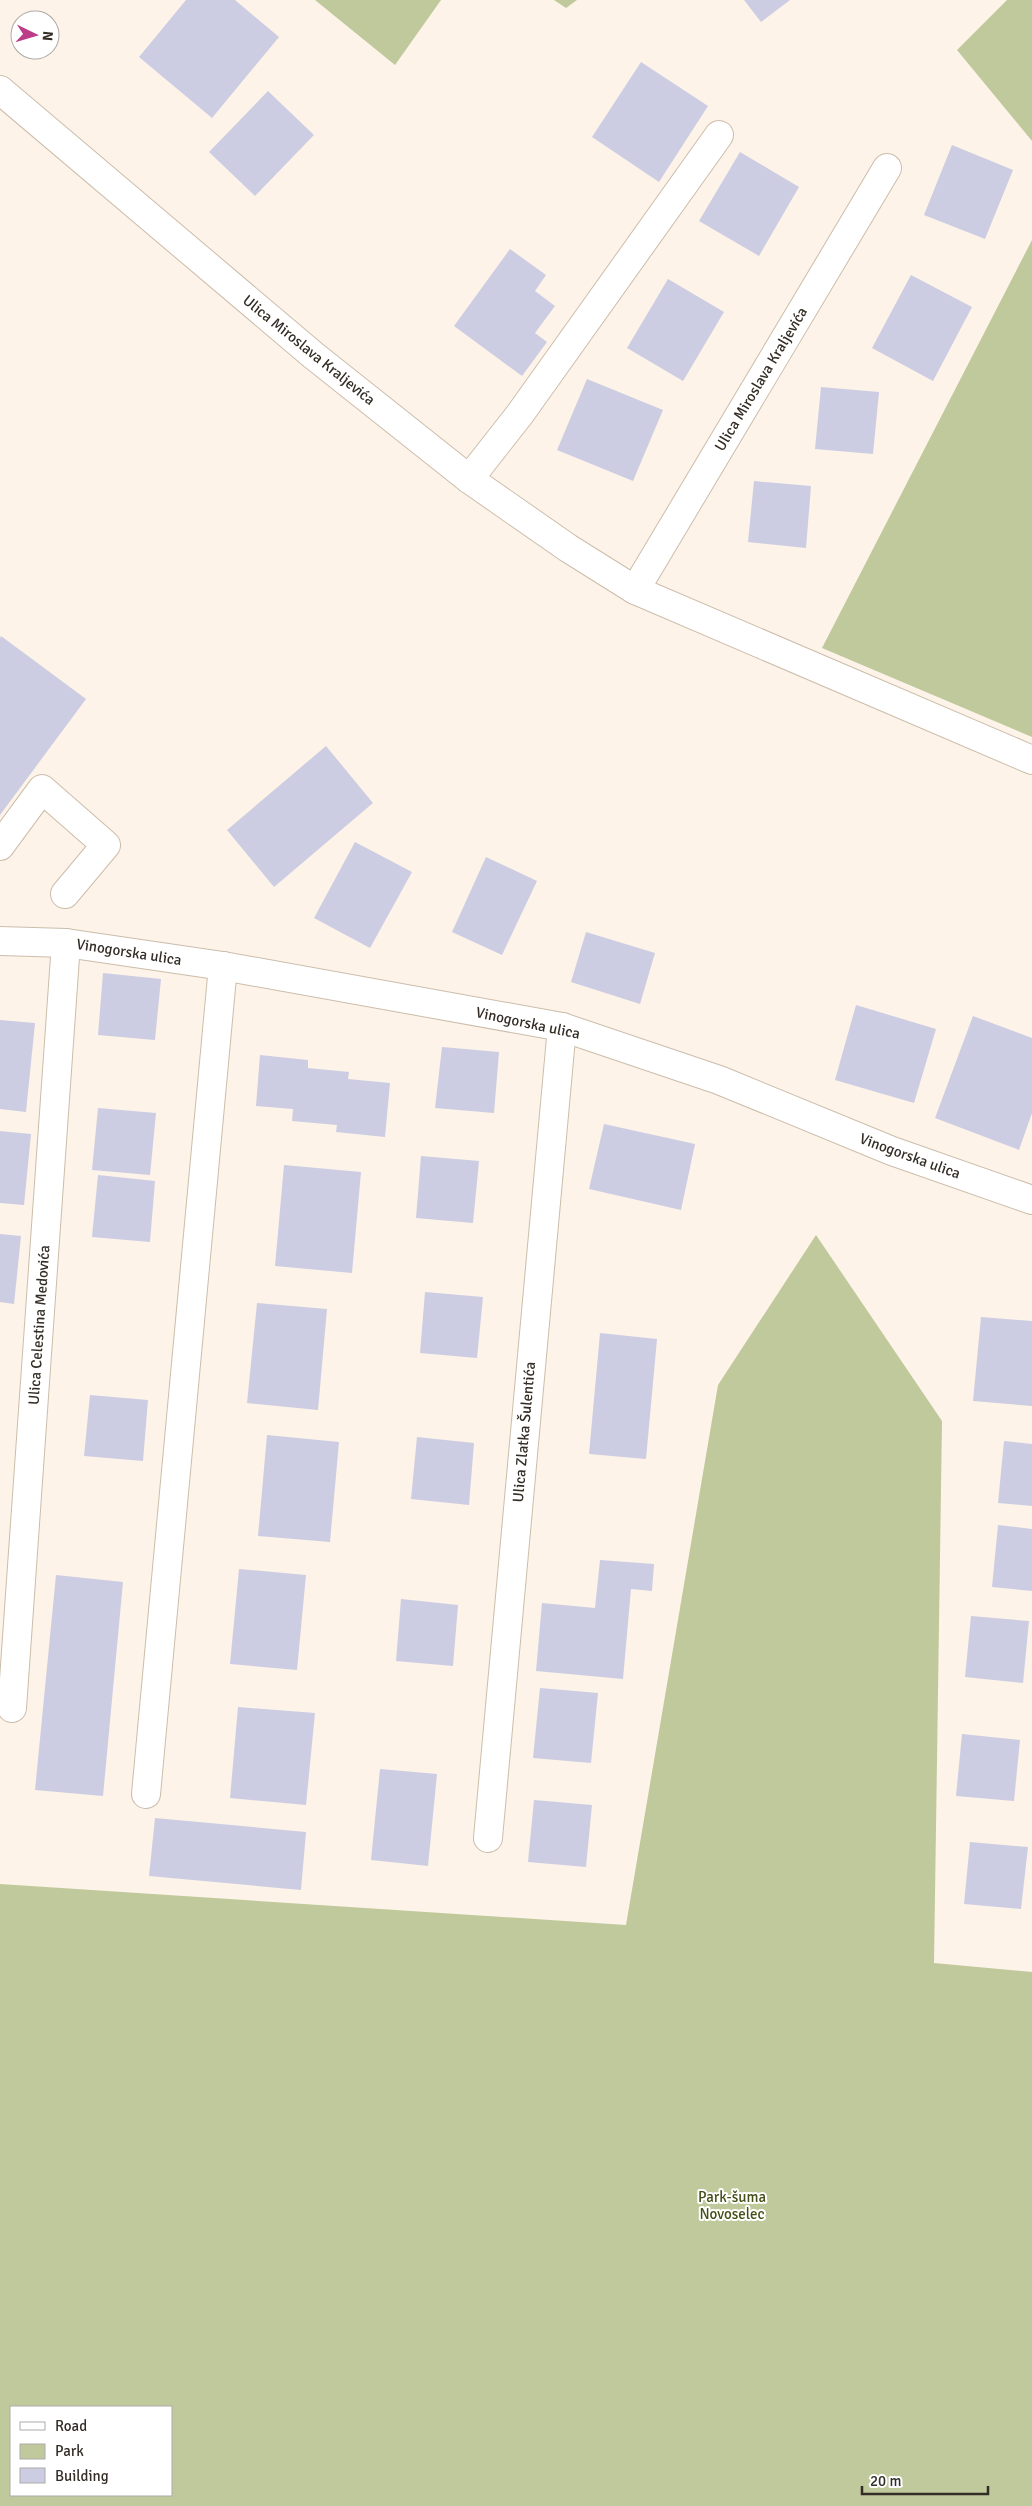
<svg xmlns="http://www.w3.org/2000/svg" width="1032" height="2506" viewBox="0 0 1032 2506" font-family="Signika,sans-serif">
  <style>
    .green { fill: #bfc99c; fill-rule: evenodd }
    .building { fill: #cccde3 }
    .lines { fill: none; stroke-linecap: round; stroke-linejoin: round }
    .minor-casing { stroke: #ccbdab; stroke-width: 30 }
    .minor { stroke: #fff; stroke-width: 28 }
    .labels { text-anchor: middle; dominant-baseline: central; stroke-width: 4; stroke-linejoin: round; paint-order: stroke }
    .street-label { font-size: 15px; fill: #332d26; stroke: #fff }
    .park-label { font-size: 15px; fill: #454e16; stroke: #fff }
  </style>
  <rect width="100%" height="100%" fill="#fdf3e8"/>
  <g class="green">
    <polygon points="315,0 441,0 395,65"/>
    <polygon points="554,0 577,0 566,8"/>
    <polygon points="1007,0 1032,0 1032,141 957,50"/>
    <polygon points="1032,240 1032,737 822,648"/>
    <path d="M816 1235 942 1421 934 1963 1032 1972V2506H0V1884L626 1925 718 1385ZM11 2407H171V2495H11Z"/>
  </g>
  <g class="building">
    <polygon points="186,0 235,0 279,37 212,118 139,57"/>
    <polygon points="744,0 790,0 761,22"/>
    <polygon points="641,62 708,106 659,182 592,137"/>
    <polygon points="268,91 314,135 255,196 209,152"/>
    <polygon points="952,145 1013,170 985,239 924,215"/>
    <polygon points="740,152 799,187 759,256 699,221"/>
    <polygon points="510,249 546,275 535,291 555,306 535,333 547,342 522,376 454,326"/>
    <polygon points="911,275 972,307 933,381 872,348"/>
    <polygon points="668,279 724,312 683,381 627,348"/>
    <polygon points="587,379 663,410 633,481 557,450"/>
    <polygon points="821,387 879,392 873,454 815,449"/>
    <polygon points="754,481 811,486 806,548 748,542"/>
    <polygon points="1,636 86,699 0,815 0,638"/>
    <polygon points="326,746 373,803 274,887 227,830"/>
    <polygon points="355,842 412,872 370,948 314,918"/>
    <polygon points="486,857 537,881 502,955 452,932"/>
    <polygon points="586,932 655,953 640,1004 571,982"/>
    <polygon points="103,973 161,979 155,1040 98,1035"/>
    <polygon points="856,1005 936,1029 914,1103 835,1080"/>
    <polygon points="973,1016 1032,1038 1032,1113 1019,1150 935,1118"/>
    <polygon points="0,1020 35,1023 26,1112 0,1109"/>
    <polygon points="442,1047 499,1052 494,1113 435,1108"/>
    <polygon points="260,1055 308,1060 308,1068 349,1072 348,1079 390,1083 385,1137 336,1132 337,1125 292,1121 293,1109 256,1106"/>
    <polygon points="98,1108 156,1113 150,1175 92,1170"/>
    <polygon points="604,1124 695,1144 681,1210 589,1189"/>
    <polygon points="0,1131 31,1134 24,1205 0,1203"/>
    <polygon points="421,1156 479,1161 473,1223 416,1218"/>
    <polygon points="284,1165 361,1172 352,1273 275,1266"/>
    <polygon points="98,1175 155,1181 150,1242 92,1237"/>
    <polygon points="0,1234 21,1236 14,1304 0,1302"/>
    <polygon points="425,1292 483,1297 477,1358 420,1353"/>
    <polygon points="257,1303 327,1309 318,1410 247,1403"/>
    <polygon points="981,1317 1032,1321 1032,1406 973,1401"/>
    <polygon points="600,1333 657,1339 646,1459 589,1454"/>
    <polygon points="90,1395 148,1400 143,1461 84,1456"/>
    <polygon points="267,1435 339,1442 330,1542 258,1536"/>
    <polygon points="417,1437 474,1443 469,1505 411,1499"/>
    <polygon points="1004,1441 1032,1444 1032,1506 998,1503"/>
    <polygon points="998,1525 1032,1529 1032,1591 992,1587"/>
    <polygon points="600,1560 654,1564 652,1591 631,1589 623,1679 536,1671 542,1603 595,1608"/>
    <polygon points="239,1569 306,1575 297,1670 230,1664"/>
    <polygon points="56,1575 123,1582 103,1796 35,1790"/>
    <polygon points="401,1599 458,1605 453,1666 396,1661"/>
    <polygon points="971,1616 1029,1621 1023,1683 965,1677"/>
    <polygon points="540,1688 598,1693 591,1763 533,1758"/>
    <polygon points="238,1707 315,1713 306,1805 230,1798"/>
    <polygon points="962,1734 1020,1740 1014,1801 956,1796"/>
    <polygon points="380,1769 437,1774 428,1866 371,1860"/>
    <polygon points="534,1800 592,1805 586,1867 528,1862"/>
    <polygon points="155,1818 306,1832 301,1890 149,1876"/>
    <polygon points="970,1842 1028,1847 1021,1909 964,1904"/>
  </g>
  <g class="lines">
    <defs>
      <g id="minor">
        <polyline points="0,90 313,355 469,479 568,548 635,590 1032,760"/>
        <polyline points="469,479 520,414 719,135"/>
        <polyline points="635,590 887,168"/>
        <polyline points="0,846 42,789 106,845 65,894"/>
        <polyline points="0,941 66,943 223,966 562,1027 719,1080 892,1151 1032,1200"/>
        <polyline points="12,1708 66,943"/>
        <polyline points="146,1794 223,966"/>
        <polyline points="488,1838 562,1027"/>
      </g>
    </defs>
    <use href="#minor" class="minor-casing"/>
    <use href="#minor" class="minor"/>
  </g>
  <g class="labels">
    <g class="street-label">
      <text transform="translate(309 350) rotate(39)">Ulica Miroslava Kraljevića</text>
      <text transform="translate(761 379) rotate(-59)">Ulica Miroslava Kraljevića</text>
      <text transform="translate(129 952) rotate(9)">Vinogorska ulica</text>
      <text transform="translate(528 1023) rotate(12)">Vinogorska ulica</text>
      <text transform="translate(910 1156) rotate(20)">Vinogorska ulica</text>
      <text transform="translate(39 1325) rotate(-86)">Ulica Celestina Medovića</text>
      <text transform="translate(524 1432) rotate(-85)">Ulica Zlatka Šulentića</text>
    </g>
    <g class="park-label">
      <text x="732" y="2197">Park-šuma<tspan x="732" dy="17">Novoselec</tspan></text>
    </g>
  </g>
  <rect x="10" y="2406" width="162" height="90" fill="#ffffff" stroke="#adaba8"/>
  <rect x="20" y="2422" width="25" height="8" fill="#ffffff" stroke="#adaba8"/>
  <text x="55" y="2431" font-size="15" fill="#332d26">Road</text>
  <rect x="20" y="2444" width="25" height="15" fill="#bfc99c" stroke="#adaba8"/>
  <text x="55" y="2456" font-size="15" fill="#332d26">Park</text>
  <rect x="20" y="2468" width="25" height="15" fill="#cccde3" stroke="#adaba8"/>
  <text x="55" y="2481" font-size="15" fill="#332d26">Building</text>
  <g transform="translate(35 35) rotate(95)"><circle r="24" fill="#ffffff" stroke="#adaba8"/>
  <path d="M0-4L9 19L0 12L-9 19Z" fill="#bc3c88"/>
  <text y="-8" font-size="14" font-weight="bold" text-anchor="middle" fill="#332d26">N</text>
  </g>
  <path d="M862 2486v8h126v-8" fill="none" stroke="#332d26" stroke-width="2.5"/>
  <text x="870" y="2486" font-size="15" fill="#332d26" stroke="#ffffff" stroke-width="4" paint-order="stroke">20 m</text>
</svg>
